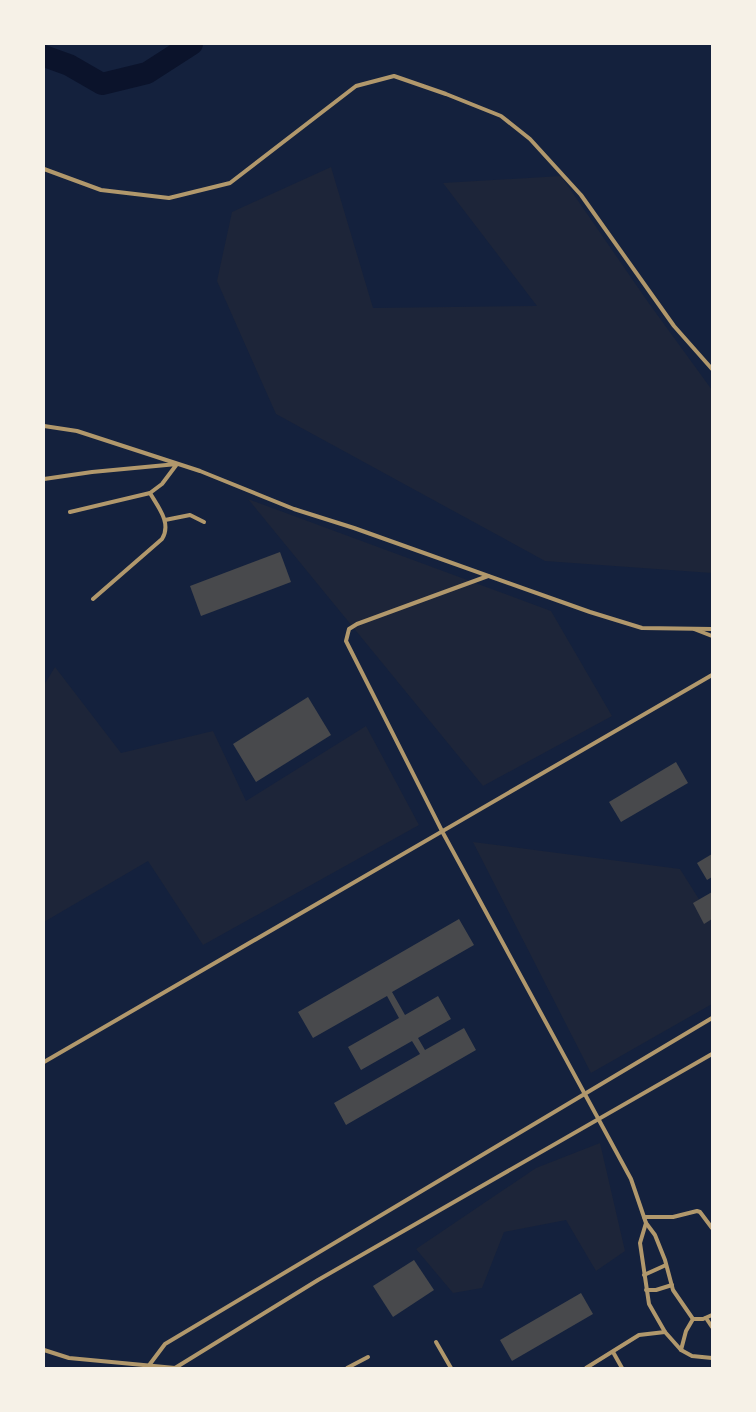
<svg xmlns="http://www.w3.org/2000/svg" width="756" height="1412" viewBox="0 0 756 1412" font-family="Montserrat,sans-serif">
  <style>
    .green { fill: #1d2539 }
    .lines { fill: none; stroke-linecap: round; stroke-linejoin: round }
    .river { stroke: #0b132b; stroke-width: 22 }
    .building { fill: #48494c }
    .service { stroke: #b1986c; stroke-width: 4 }
  </style>
  <rect width="100%" height="100%" fill="#14213d"/>
  <g class="green">
    <polygon points="331,167 373,308 537,306 443,183 561,176 648,302 712,390 712,573 545,561 276,414 217,281 232,212"/>
    <polygon points="248,499 551,611 612,716 483,786"/>
    <polygon points="55,667 121,753 213,731 246,801 366,726 419,825 203,945 148,861 44,922 44,685"/>
    <polygon points="473,842 680,869 712,920 712,1004 591,1073"/>
    <polygon points="600,1143 625,1251 596,1271 566,1220 504,1232 482,1288 453,1293 416,1249 536,1168"/>
  </g>
  <g class="lines">
    <polyline class="river" points="44,56 69,65 102,84 147,73 192,44"/>
  </g>
  <g class="building">
    <polygon points="280,552 291,582 201,616 190,586"/>
    <polygon points="308,697 331,735 256,782 233,744"/>
    <polygon points="676,762 688,783 621,822 609,802"/>
    <polygon points="712,854 712,877 707,880 697,863"/>
    <polygon points="712,892 712,919 704,924 693,903"/>
    <polygon points="459,919 474,945 392,992 405,1015 438,996 451,1019 418,1038 425,1050 464,1028 476,1050 346,1125 334,1103 420,1054 412,1041 361,1070 348,1047 399,1018 387,996 313,1038 298,1012"/>
    <polygon points="414,1260 434,1290 393,1317 373,1286"/>
    <polygon points="581,1293 593,1314 512,1361 500,1340"/>
  </g>
  <g class="lines">
    <g class="service">
      <polyline points="44,169 101,190 169,198 230,183 356,86 394,76 446,94 501,116 530,139 581,195 674,326 712,369"/>
      <polyline points="44,426 77,431 200,471 294,509 354,528 590,612 642,628 712,629"/>
      <polyline points="44,479 92,472 177,464 162,484 150,493 70,512"/>
      <polyline points="165,520 190,515 204,522"/>
      <polyline points="488,576 357,624 349,629 346,641 443,833 631,1179 646,1223 655,1235 665,1260 673,1290 693,1319"/>
      <path d="M93 599 162 539C172 523 158 507 150 493"/>
      <polyline points="694,629 712,636"/>
      <polyline points="44,1062 712,675"/>
      <polyline points="644,1217 673,1217 697,1211 700,1212 712,1228"/>
      <polyline points="646,1223 640,1243 649,1304 665,1332 681,1350 692,1356 712,1358"/>
      <polyline points="644,1275 666,1265"/>
      <polyline points="646,1290 656,1290 672,1285"/>
      <polyline points="706,1318 712,1327"/>
      <polyline points="693,1319 703,1319 712,1315"/>
      <polyline points="436,1342 451,1368"/>
      <polyline points="44,1350 69,1358 175,1368 318,1280 712,1054"/>
      <polyline points="681,1350 686,1331 693,1319"/>
      <polyline points="613,1352 622,1368"/>
      <polyline points="147,1368 165,1344 712,1018"/>
      <polyline points="347,1368 368,1357"/>
      <polyline points="586,1368 639,1335 665,1332"/>
    </g>
  </g>
  <rect width="756" height="1412" fill="none" stroke="#f6f1e7" stroke-width="90"/>
</svg>
